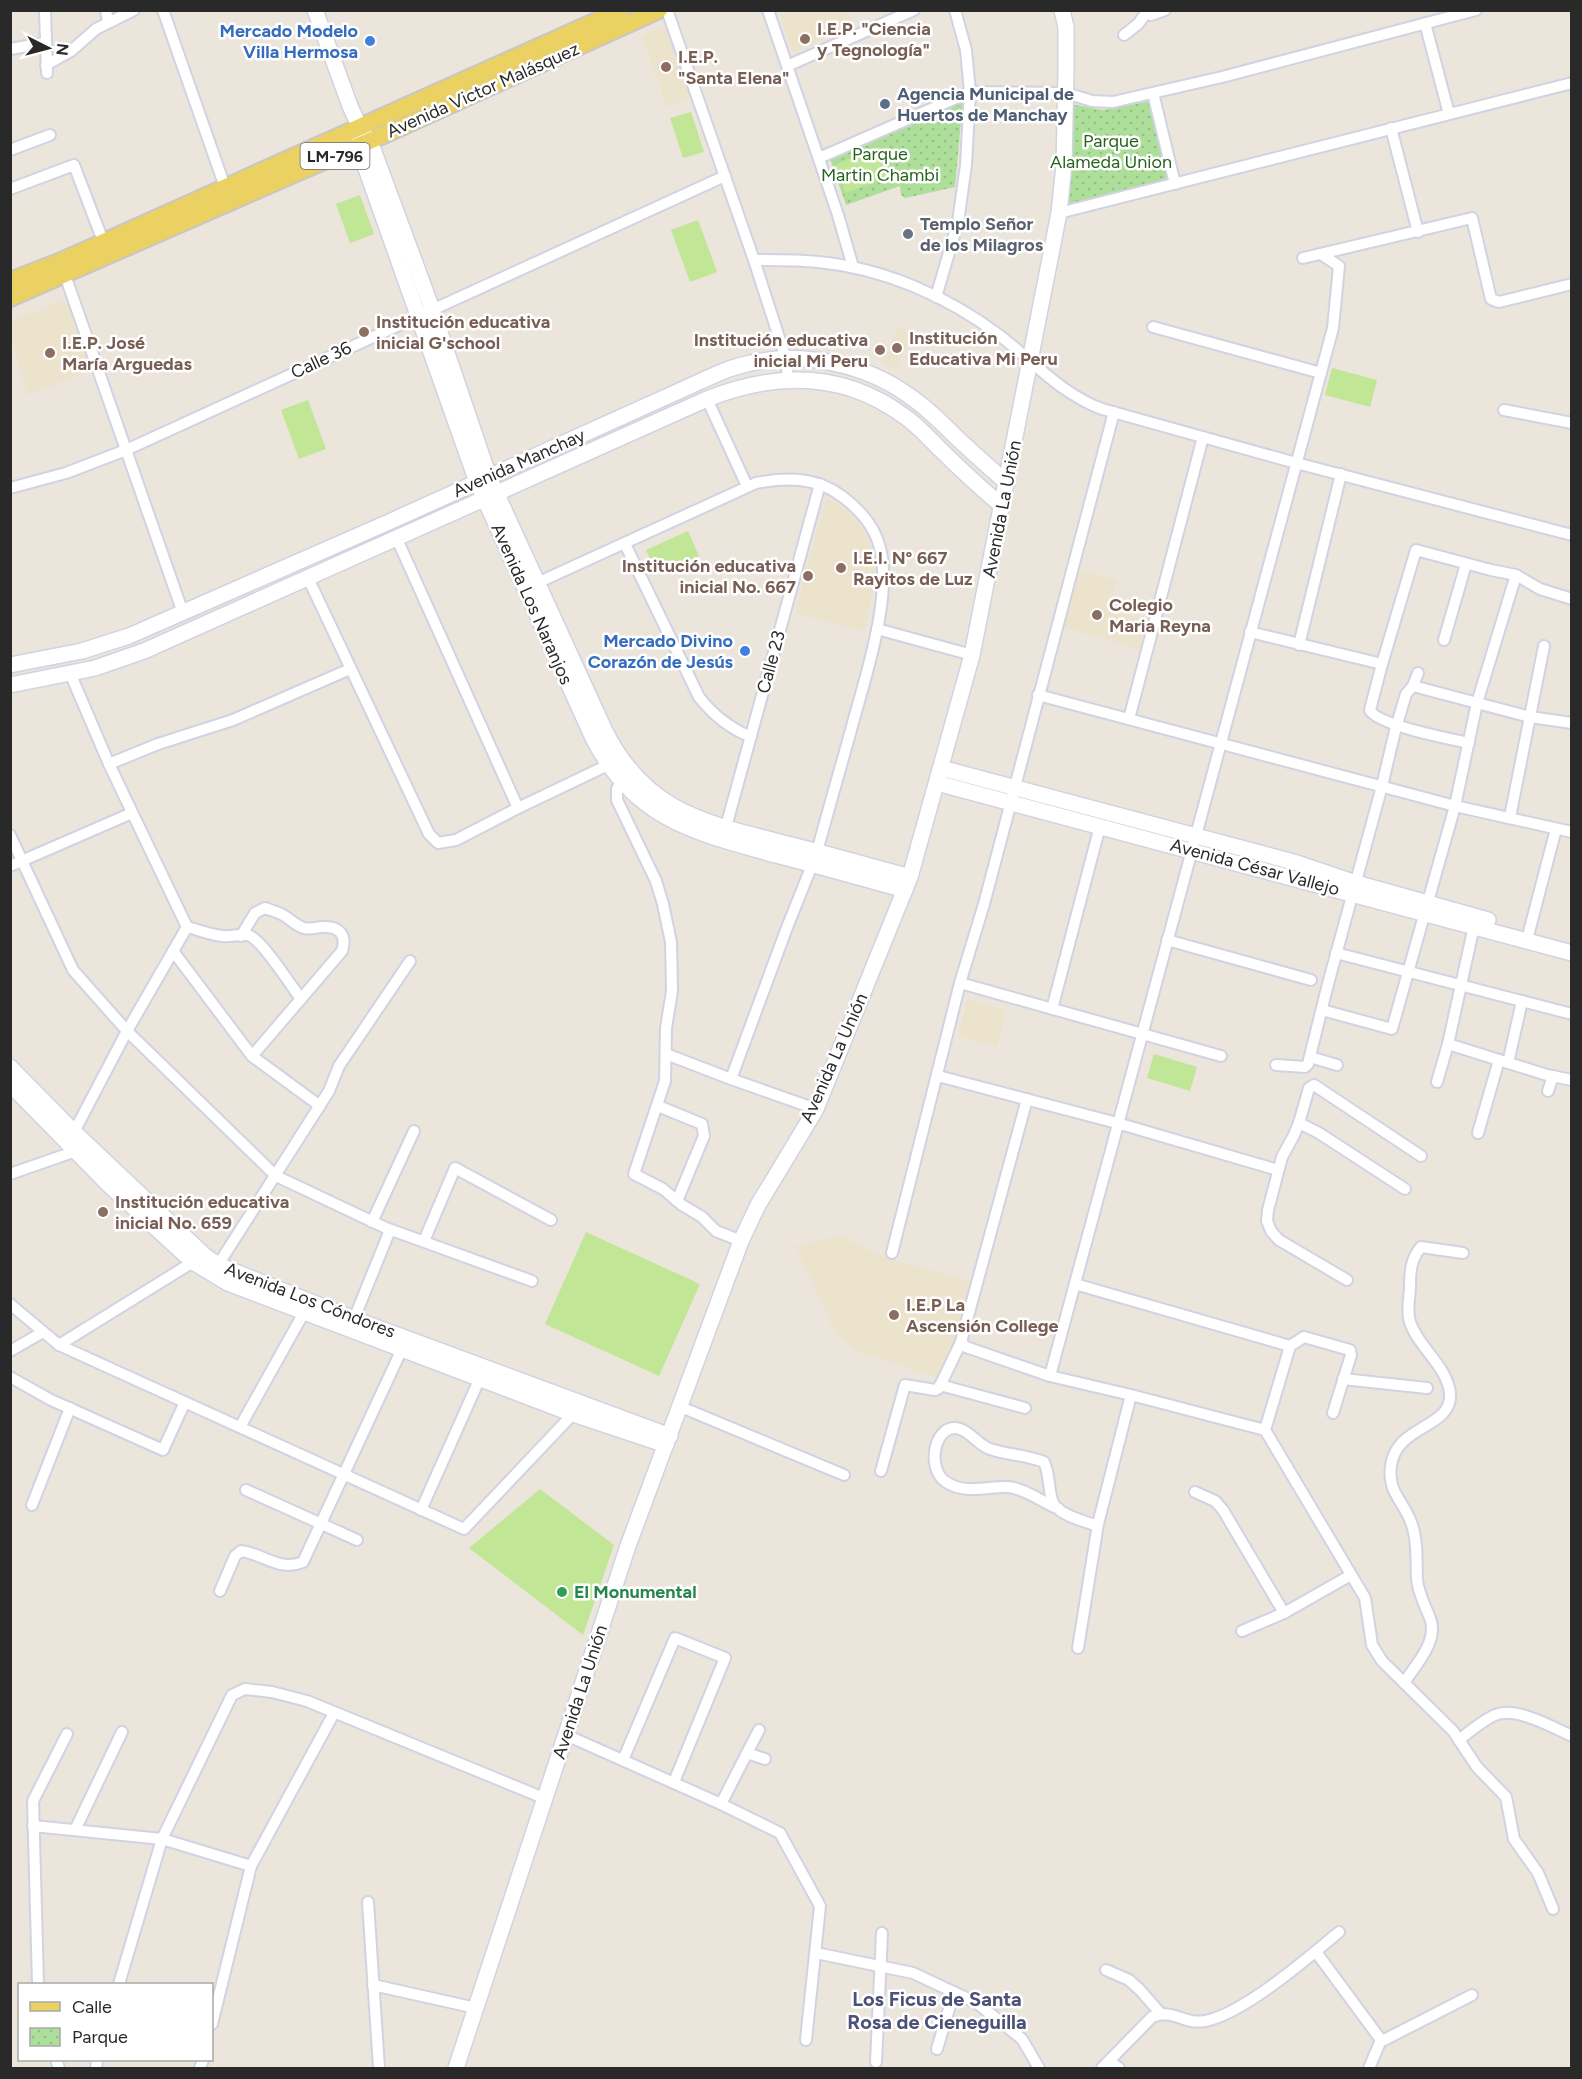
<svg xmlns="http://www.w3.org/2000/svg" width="1582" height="2079" viewBox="0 0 1582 2079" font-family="Figtree,sans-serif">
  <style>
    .education { fill: #ece3cc }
    .park { fill: url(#park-dots) }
    .pitch { fill: #c0e696 }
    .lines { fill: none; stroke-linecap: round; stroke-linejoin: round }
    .street-casing { stroke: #d1d3e2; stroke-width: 14 }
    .secondary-casing { stroke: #d1d3e2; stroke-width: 18 }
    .primary-casing { stroke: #c7c7c7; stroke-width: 20 }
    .street { stroke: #fff; stroke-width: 10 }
    .secondary { stroke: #fff; stroke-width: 15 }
    .primary { stroke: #ead161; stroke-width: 16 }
    .education-dot { fill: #8d6e63; stroke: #fff; stroke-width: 2 }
    .shop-dot { fill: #3f7fe0; stroke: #fff; stroke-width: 2 }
    .service-dot { fill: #5c6f8a; stroke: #fff; stroke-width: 2 }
    .worship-dot { fill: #6b7280; stroke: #fff; stroke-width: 2 }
    .leisure-dot { fill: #2e9e5b; stroke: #fff; stroke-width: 2 }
    .labels { text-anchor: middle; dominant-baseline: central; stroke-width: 5; stroke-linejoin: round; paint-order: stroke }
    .shield { fill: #fff; stroke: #696969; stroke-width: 1.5 }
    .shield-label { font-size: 16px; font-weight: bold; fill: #292929 }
    .education-label { font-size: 18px; font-weight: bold; fill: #785e54; stroke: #fff; text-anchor: start }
    .shop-label { font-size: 18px; font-weight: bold; fill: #366cbe; stroke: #fff; text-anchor: end }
    .street-label { font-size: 18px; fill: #292929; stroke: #fff }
    .service-label { font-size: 18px; font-weight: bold; fill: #4e5e75; stroke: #fff; text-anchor: start }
    .park-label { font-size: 18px; fill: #28631d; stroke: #fff }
    .worship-label { font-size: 18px; font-weight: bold; fill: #5b616d; stroke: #fff; text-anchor: start }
    .leisure-label { font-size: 18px; font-weight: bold; fill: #27864d; stroke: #fff; text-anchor: start }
    .neighbourhood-label { font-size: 20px; font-weight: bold; fill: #4c5178; stroke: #fff }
  </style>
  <defs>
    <pattern id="park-dots" width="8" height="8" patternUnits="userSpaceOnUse" patternTransform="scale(1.5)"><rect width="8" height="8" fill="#aedf9a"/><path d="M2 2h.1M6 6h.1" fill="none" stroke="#96bf85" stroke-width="1.8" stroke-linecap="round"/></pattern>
  </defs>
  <rect width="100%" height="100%" fill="#ebe5dc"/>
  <g class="education">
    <polygon points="792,11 848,11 854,25 792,53 780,15"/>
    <polygon points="661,27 666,28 690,97 667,107 642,36"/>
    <polygon points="62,301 69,305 92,371 27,395 11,335 11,321"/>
    <polygon points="898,327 912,334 896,369 882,362"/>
    <polygon points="826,498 840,506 856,519 869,541 875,557 875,579 865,632 795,613"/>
    <polygon points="1079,570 1116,580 1108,609 1147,620 1139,649 1063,627"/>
    <polygon points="967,999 1007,1010 997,1046 958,1036"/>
    <polygon points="839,1236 885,1257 970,1281 945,1379 858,1352 836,1335 796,1246"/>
  </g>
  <g class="park">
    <polygon points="963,99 955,187 905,198 901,195 900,186 846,205 829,156"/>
    <polygon points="1150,101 1168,178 1079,205 1064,205 1071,104 1103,110"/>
  </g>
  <g class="pitch">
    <polygon points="691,112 704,152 683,158 670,118"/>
    <polygon points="880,146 891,175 846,193 835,165"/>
    <polygon points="360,195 374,234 350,243 336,204"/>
    <polygon points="698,220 717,272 690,282 671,230"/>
    <polygon points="1332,368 1377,380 1370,407 1325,395"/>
    <polygon points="308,400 326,449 299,459 281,410"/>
    <polygon points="688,531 699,556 657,574 646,550"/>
    <polygon points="1154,1054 1197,1067 1190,1091 1147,1078"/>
    <polygon points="586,1232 700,1284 659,1376 545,1324"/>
    <polygon points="540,1489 614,1545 583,1635 469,1548"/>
  </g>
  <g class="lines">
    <defs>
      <g id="street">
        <polyline points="45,10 47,73"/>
        <polyline points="106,10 108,22"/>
        <polyline points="163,10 225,187"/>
        <polyline points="667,10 754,260 786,359 788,380"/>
        <polyline points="768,10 838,215 853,267"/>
        <polyline points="1146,13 1151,15 1165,10"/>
        <polyline points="1425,23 1449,114"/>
        <polyline points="1124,35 1138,24 1146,13"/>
        <polyline points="10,49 45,43"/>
        <polyline points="46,65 71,51 96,29 134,10"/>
        <polyline points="787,66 914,10"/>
        <polyline points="1153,93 1175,184"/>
        <polyline points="1391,128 1418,232"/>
        <polyline points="10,150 50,135"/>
        <polyline points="819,158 970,92 1066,93 1092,101 1113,102 1222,77 1476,10"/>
        <polyline points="10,189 74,165 103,241"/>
        <polyline points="1059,213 1572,83"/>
        <polyline points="1303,258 1472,218 1491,299 1499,302 1572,284"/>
        <path d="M754 260C775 260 797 260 818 262 883 268 947 296 999 335 1033 361 1061 394 1102 409L1296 463 1572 535"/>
        <polyline points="65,275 183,613"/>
        <polyline points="936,297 958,222 966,165 970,92 966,50 955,10"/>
        <polyline points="1153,327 1321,373"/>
        <polyline points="707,399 747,486"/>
        <polyline points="1504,410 1572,423"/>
        <polyline points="10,488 66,473 126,450 725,176"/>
        <polyline points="397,539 518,808"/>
        <path d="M625 544 699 697C713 715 729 728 751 737"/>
        <polyline points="308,578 429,834 438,843 456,840 518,808 608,765"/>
        <path d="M537 583 756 483C788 477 817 477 843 497 860 510 875 527 880 548 892 595 867 672 854 719 842 763 829 807 817 852"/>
        <polyline points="877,629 972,655"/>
        <polyline points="1250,632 1382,664"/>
        <polyline points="1444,640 1466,564"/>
        <polyline points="1299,645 1341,474"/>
        <path d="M70 673 109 764 187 927C199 930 211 935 223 936 231 937 239 934 247 935 260 936 291 986 301 999"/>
        <polyline points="1413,686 1530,717 1572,723"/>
        <polyline points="1038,695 1455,806 1572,832"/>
        <polyline points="1129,719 1203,437"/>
        <path d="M1469 743C1451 739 1377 725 1370 710L1382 664 1416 550 1491 570 1516 575 1540 589 1572 599"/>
        <polyline points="109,764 158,744 233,720 350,669"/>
        <polyline points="621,781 617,789 617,800 656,881 663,904 671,942 672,991 666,1028 665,1081 634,1174 663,1189 682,1205 702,1217 716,1231 741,1241"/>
        <polyline points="1510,817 1544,646"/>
        <polyline points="724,834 820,484"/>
        <polyline points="10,835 73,970 127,1031 276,1176 386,1228 532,1281"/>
        <polyline points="10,866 132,813"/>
        <polyline points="1529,932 1556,829"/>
        <path d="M241 936 255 913 265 908C270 910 278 912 283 915 290 919 295 925 304 928 310 930 316 927 323 927 340 926 347 936 342 951L252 1056"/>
        <polyline points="1167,940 1311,980"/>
        <polyline points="173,951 252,1056 320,1106"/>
        <polyline points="1336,953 1572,1014"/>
        <polyline points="960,983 1221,1056"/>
        <polyline points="1052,1009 1100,826"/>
        <polyline points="1322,1010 1392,1029 1455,806 1477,703 1516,575"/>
        <polyline points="1448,1044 1547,1075 1572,1080"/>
        <polyline points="666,1054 731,1079 816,1109"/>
        <polyline points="1310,1057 1337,1065"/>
        <polyline points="1508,1063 1522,1001"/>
        <polyline points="1276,1065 1305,1067 1308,1064 1328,984 1382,786 1395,731 1406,694 1413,686 1418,673"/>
        <polyline points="938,1076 1117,1123 1278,1170"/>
        <polyline points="731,1079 786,930 812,865"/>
        <polyline points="1437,1082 1448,1044 1474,926"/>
        <polyline points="1548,1091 1553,1076"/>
        <polyline points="658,1106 702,1124 704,1136 677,1201"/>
        <polyline points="1299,1123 1309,1088 1314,1085 1421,1156"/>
        <polyline points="74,1132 127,1031 187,927"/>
        <polyline points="1478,1133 1499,1060"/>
        <polyline points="10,1174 76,1151"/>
        <polyline points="372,1222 414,1131"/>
        <polyline points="424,1241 455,1168 551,1220"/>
        <polyline points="892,1253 960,983 984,904 1114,412"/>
        <polyline points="218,1265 329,1091 339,1066 410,961"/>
        <polyline points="1347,1280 1279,1240 1271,1231 1267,1221 1268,1210 1282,1157 1294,1135 1299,1123 1319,1133 1405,1189"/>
        <polyline points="1075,1284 1290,1346"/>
        <polyline points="10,1304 59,1345 464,1529 573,1414"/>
        <polyline points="354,1319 390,1230"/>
        <polyline points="961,1342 966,1347 1050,1376 1131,1395 1265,1430 1365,1598 1372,1645 1382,1661 1453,1731 1477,1767 1506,1797 1514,1839 1538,1873 1553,1909"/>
        <polyline points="59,1345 193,1262"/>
        <polyline points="10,1351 43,1332"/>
        <polyline points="1050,1376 1333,328 1339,266 1321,254"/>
        <polyline points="10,1377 51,1400 163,1450 185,1402"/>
        <polyline points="1343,1379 1427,1388"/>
        <polyline points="940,1385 1025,1408"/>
        <polyline points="681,1407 844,1475"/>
        <polyline points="240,1427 307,1307"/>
        <polyline points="1265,1430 1290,1346 1304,1337 1350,1350 1351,1355 1333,1413"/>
        <polyline points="881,1471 905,1385 935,1390 939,1388 961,1342 1027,1099"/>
        <polyline points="246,1490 357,1540"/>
        <polyline points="1195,1492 1215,1501 1223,1510 1284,1613"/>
        <polyline points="32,1505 70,1408"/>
        <path d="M1059 1509C1043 1503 1026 1489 1009 1487 988 1486 966 1495 946 1482 925 1468 935 1421 960 1429 972 1433 978 1445 990 1449 1008 1455 1026 1455 1044 1462 1050 1475 1048 1487 1052 1500 1056 1515 1085 1521 1097 1526"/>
        <polyline points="421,1510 480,1378"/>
        <path d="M220 1591 235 1556 241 1551C264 1554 279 1572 303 1562L402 1349"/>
        <polyline points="1242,1631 1284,1613 1351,1575"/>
        <polyline points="1078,1648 1098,1524 1131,1395"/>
        <path d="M1404 1683C1416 1664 1439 1641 1430 1618 1425 1605 1418 1593 1417 1579 1416 1561 1418 1542 1412 1525 1405 1502 1387 1493 1391 1466 1396 1424 1453 1429 1450 1393 1447 1366 1418 1347 1410 1322 1406 1310 1410 1297 1410 1286 1410 1271 1411 1259 1421 1247L1463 1253"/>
        <polyline points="566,1735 721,1804 780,1833 820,1906 806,2040"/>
        <path d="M1459 1740C1470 1731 1482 1721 1495 1715 1516 1706 1552 1727 1572 1736"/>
        <polyline points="747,1753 759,1730"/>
        <polyline points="623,1760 675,1638 725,1658 674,1782"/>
        <polyline points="721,1804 747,1753 765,1759"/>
        <polyline points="33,1826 162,1839 251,1866"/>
        <polyline points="75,1830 122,1732"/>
        <polyline points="368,1902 379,2068"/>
        <polyline points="1316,1952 1381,2040 1384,2040 1472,1995"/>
        <polyline points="816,1953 913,1973 977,2003 1022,2039 1039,2068"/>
        <polyline points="1106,1970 1129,1980 1140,1990 1161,2014"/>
        <polyline points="38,1984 33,1801 67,1734"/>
        <polyline points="119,1984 162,1839 232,1695 245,1689 272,1692 307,1701 546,1799"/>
        <polyline points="373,1985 476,2008"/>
        <polyline points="212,2024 251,1866 334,1713"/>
        <polyline points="937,2049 954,1992"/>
        <polyline points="56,2060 59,2068"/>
        <polyline points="1109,2061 1119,2068"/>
        <polyline points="876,2062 882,1933"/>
        <polyline points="96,2068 97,2060"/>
        <polyline points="200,2068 203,2060"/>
        <path d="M1102 2068 1152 2017C1175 2008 1182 2025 1205 2021 1243 2014 1308 1958 1339 1932"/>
        <polyline points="1369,2068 1381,2040"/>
      </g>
      <g id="secondary">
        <path d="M315 10 350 106 360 128 370 141 432 309 489 477 605 731C646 813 706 823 787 844 828 854 869 866 910 877"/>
        <path d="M360 134 358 146 477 482 593 738C635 820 694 832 776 855 819 866 862 878 905 890"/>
        <path d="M10 665 82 651 129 636 389 522 688 387C708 378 729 367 751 363 803 351 865 364 908 395 926 407 941 422 956 437 973 453 990 468 1007 483"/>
        <path d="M10 685 95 668 144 651 707 399C775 372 843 371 904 416 919 426 931 441 944 453 963 472 982 489 1002 506"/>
        <polyline points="941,768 1297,863 1356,883 1488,920"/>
        <polyline points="937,783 1572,953"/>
        <polyline points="10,1067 74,1132 204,1255 218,1265 354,1319 670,1436"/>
        <polyline points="10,1084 109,1185 193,1262 228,1283 573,1414 666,1445"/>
        <polyline points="456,2068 628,1546 741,1241 758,1205 816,1109 910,877 972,655 1059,213 1064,165 1066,72 1066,27 1062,10"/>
      </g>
      <g id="primary">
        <polyline points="10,281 59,262 621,10"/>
        <polyline points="10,298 390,132 659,10"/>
      </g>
    </defs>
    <use href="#street" class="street-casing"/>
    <use href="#secondary" class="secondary-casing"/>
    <use href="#primary" class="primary-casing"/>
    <use href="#street" class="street"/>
    <use href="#secondary" class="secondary"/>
    <use href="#primary" class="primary"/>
  </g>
  <g class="education-dot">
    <circle cx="805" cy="39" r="6"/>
    <circle cx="666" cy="67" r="6"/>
    <circle cx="364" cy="332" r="6"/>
    <circle cx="897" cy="348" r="6"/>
    <circle cx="880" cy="350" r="6"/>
    <circle cx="50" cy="353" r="6"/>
    <circle cx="841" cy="568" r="6"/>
    <circle cx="808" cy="576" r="6"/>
    <circle cx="1097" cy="615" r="6"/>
    <circle cx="103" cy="1212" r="6"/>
    <circle cx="894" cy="1315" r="6"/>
  </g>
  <g class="shop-dot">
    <circle cx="370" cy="41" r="6"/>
    <circle cx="745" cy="651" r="6"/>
  </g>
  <circle class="service-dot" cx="885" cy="104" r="6"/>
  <circle class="worship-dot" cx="908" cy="234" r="6"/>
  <circle class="leisure-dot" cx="562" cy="1592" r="6"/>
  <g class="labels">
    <rect class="shield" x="300.5" y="143" width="69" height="26" rx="4.5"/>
    <g class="shield-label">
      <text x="335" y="156">LM-796</text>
    </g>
    <g class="education-label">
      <text x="817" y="29">I.E.P. "Ciencia<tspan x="817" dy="21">y Tegnología"</tspan></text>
      <text x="678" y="57">I.E.P.<tspan x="678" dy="21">"Santa Elena"</tspan></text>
      <text x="376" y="322">Institución educativa<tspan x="376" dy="21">inicial G'school</tspan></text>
      <text x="909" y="338">Institución<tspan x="909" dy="21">Educativa Mi Peru</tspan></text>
      <text x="868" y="340" text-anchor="end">Institución educativa<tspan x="868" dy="21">inicial Mi Peru</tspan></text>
      <text x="62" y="343">I.E.P. José<tspan x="62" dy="21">María Arguedas</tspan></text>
      <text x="853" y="558">I.E.I. N° 667<tspan x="853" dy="21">Rayitos de Luz</tspan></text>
      <text x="796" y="566" text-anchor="end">Institución educativa<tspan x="796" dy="21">inicial No. 667</tspan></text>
      <text x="1109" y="605">Colegio<tspan x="1109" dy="21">Maria Reyna</tspan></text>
      <text x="115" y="1202">Institución educativa<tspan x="115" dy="21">inicial No. 659</tspan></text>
      <text x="906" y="1305">I.E.P La<tspan x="906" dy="21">Ascensión College</tspan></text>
    </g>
    <g class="shop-label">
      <text x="358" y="31">Mercado Modelo<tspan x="358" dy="21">Villa Hermosa</tspan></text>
      <text x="733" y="641">Mercado Divino<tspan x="733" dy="21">Corazón de Jesús</tspan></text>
    </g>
    <g class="street-label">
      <text transform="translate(483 90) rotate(-24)">Avenida Victor Malásquez</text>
      <text transform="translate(321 360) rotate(-25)">Calle 36</text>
      <text transform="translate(519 463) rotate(-24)">Avenida Manchay</text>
      <text transform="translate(1002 509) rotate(-79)">Avenida La Unión</text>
      <text transform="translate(532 604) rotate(66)">Avenida Los Naranjos</text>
      <text transform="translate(771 662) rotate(-75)">Calle 23</text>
      <text transform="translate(1255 867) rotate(15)">Avenida César Vallejo</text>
      <text transform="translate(834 1058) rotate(-66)">Avenida La Unión</text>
      <text transform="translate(310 1300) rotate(21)">Avenida Los Cóndores</text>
      <text transform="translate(580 1692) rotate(-72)">Avenida La Unión</text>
    </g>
    <g class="service-label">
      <text x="897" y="94">Agencia Municipal de<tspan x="897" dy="21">Huertos de Manchay</tspan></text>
    </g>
    <g class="park-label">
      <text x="1111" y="141">Parque<tspan x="1111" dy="21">Alameda Union</tspan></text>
      <text x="880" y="154">Parque<tspan x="880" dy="21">Martin Chambi</tspan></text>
    </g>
    <g class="worship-label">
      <text x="920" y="224">Templo Señor<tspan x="920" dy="21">de los Milagros</tspan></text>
    </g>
    <g class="leisure-label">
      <text x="574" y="1592">El Monumental</text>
    </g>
    <g class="neighbourhood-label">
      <text x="937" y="1999">Los Ficus de Santa<tspan x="937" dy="23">Rosa de Cieneguilla</tspan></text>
    </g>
  </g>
  <rect width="1582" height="2079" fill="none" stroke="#292929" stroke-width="24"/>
  <rect x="18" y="1983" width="195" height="78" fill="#ffffff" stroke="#a9a9a9" stroke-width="1.5"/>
  <rect x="30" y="2002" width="30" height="9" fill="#ead161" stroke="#a9a9a9" stroke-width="1.5"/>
  <text x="72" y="2013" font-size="18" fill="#292929">Calle</text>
  <rect x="30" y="2028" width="30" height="18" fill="url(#park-dots)" stroke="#a9a9a9" stroke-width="1.5"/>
  <text x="72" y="2043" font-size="18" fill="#292929">Parque</text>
  <g transform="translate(48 48) rotate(96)" stroke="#ffffff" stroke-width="4.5" paint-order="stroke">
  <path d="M0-4.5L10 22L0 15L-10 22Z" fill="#292929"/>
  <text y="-9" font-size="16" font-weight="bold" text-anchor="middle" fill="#292929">N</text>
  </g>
</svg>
